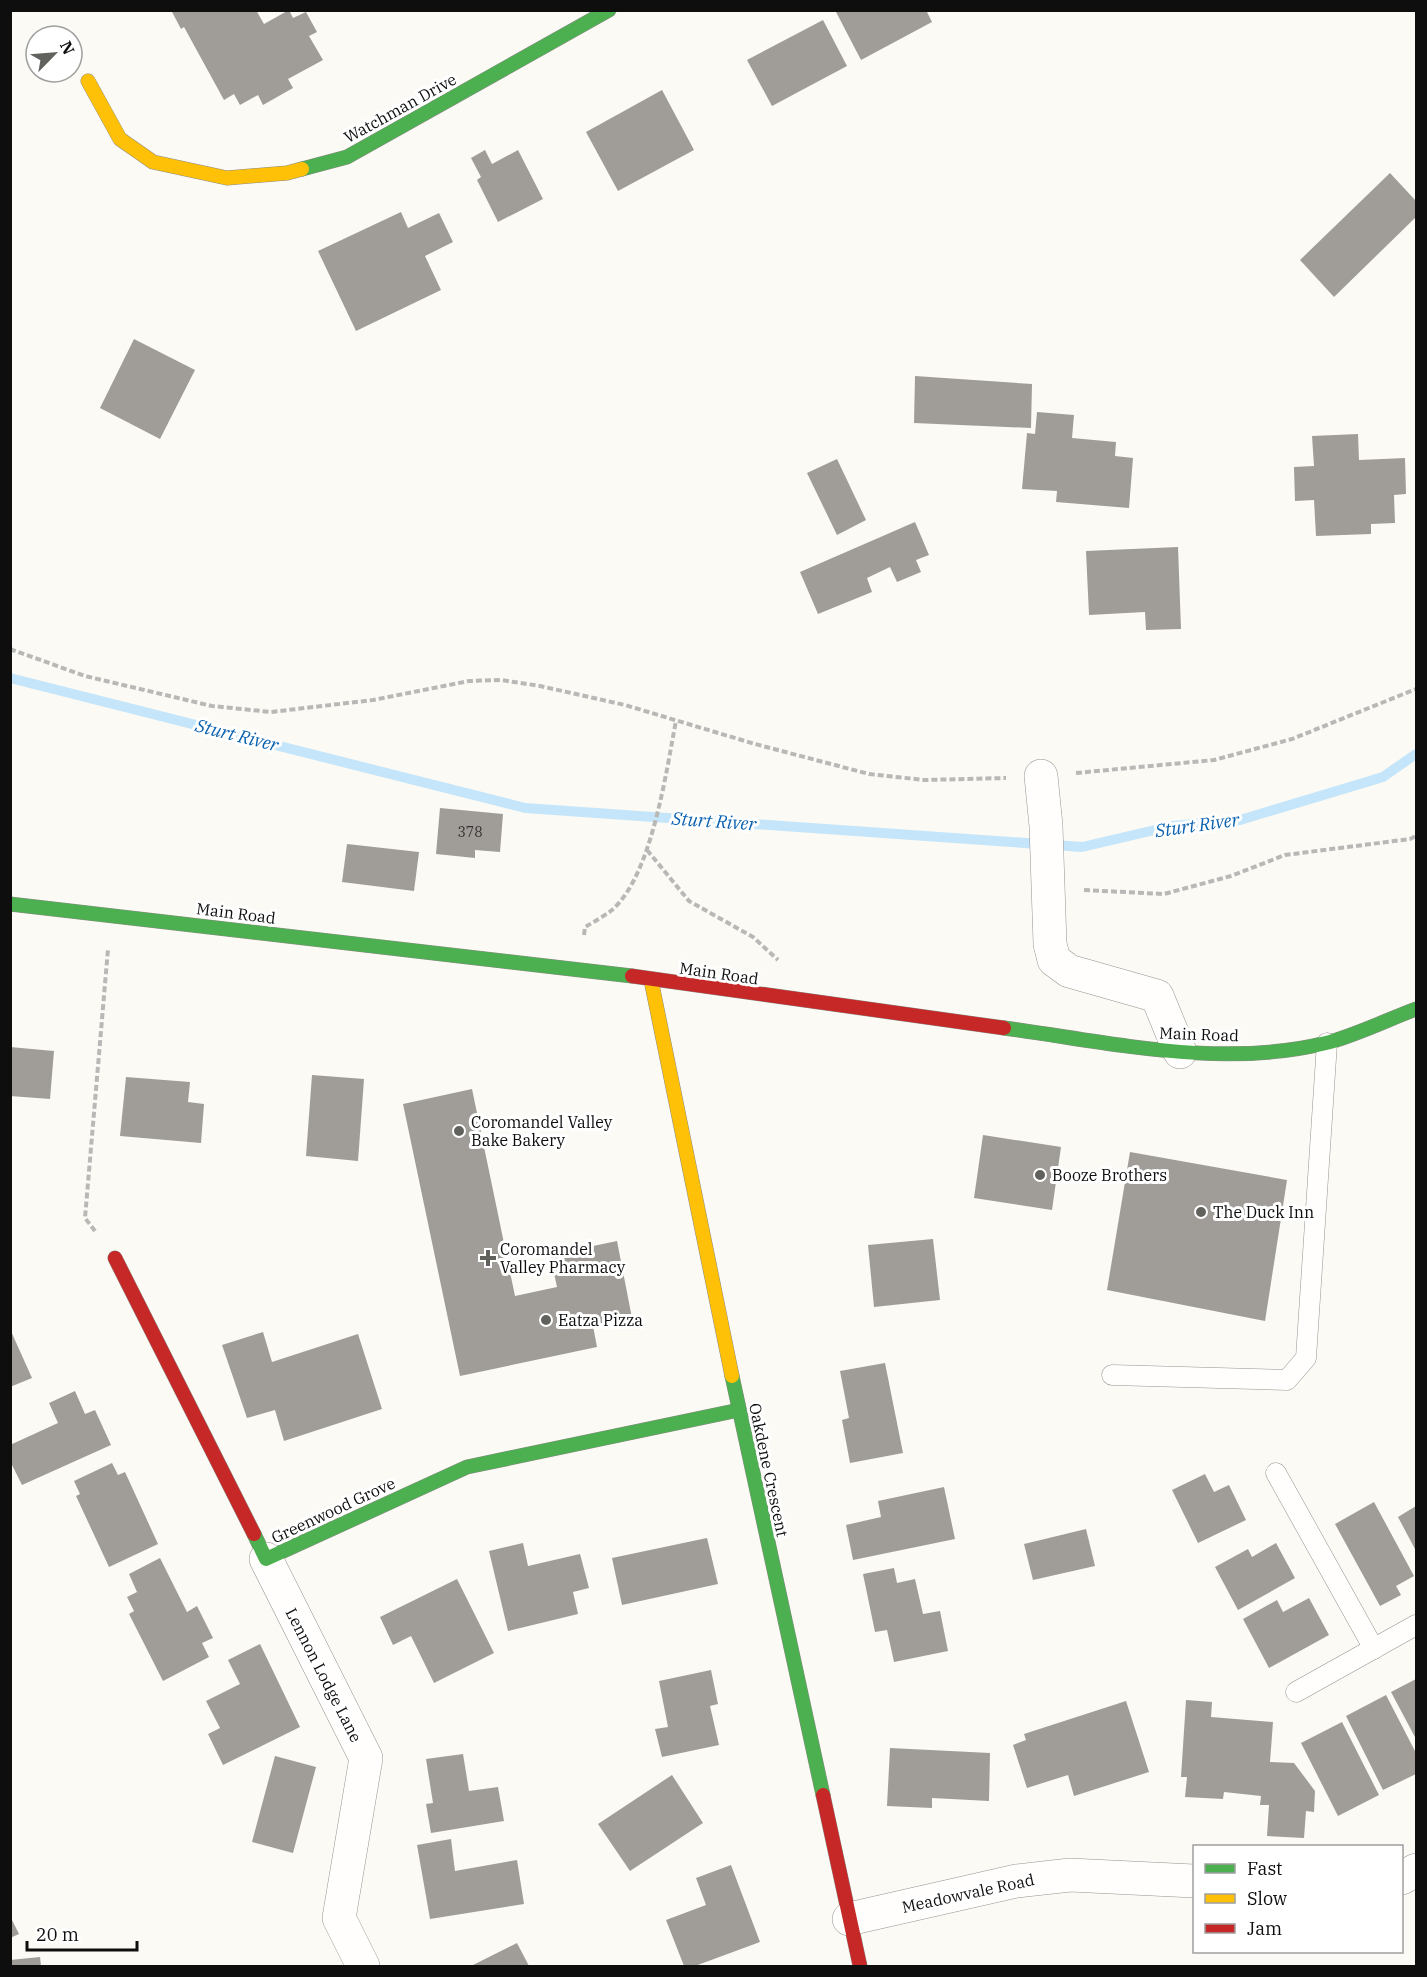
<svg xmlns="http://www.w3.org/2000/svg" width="1427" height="1977" viewBox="0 0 1427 1977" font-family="'IBM Plex Serif',serif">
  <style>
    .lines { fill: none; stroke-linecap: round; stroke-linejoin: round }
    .stream { stroke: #c5e6fa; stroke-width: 10 }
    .building { fill: #a09d99 }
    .lane-casing { stroke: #959492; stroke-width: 21 }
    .street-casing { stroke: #959492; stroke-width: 34 }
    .fast-casing { stroke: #8c8b88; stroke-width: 15 }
    .slow-casing { stroke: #8c8b88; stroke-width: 15 }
    .jam-casing { stroke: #8c8b88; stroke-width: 15 }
    .path { stroke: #b8b8b7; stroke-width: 4; stroke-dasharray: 6 3; stroke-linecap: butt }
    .lane { stroke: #fffefd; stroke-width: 20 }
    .street { stroke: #fffefd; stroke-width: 33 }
    .fast { stroke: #4caf50; stroke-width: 14 }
    .slow { stroke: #ffc107; stroke-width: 14 }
    .jam { stroke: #c62828; stroke-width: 14 }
    .poi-dot { fill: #61615e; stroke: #fff; stroke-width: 2 }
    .labels { text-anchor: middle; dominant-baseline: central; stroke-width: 6; stroke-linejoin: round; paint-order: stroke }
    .number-label { font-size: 14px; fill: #323231 }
    .street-label { font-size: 16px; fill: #0e0e0e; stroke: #fff }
    .poi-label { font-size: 16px; fill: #0e0e0e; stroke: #fff; text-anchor: start }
    .water-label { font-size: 18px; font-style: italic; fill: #0961af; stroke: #fff }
  </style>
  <rect width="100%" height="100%" fill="#fcfaf4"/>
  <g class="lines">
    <polyline class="stream" points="10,678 525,808 1082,847 1172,826 1240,820 1383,777 1416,754"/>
  </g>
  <g class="building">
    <polygon points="171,10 256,10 264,24 289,10 293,18 306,12 317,32 309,36 323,60 288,79 293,88 263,105 258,95 240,105 234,94 224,100 184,27 181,29"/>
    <polygon points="835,10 926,10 932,22 861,60"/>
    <polygon points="823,20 847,66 772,106 747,60"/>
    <polygon points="662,90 694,150 618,191 586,132"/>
    <polygon points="485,150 492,164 518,150 543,199 498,222 477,180 481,177 471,158"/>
    <polygon points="1390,173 1416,201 1416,217 1334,297 1300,260"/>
    <polygon points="401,212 408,228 439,213 453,242 425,256 441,290 356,331 318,251"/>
    <polygon points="134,339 195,370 160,439 100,408"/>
    <polygon points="915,376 1032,384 1031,428 914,423"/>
    <polygon points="1037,412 1074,415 1072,438 1116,442 1115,456 1133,458 1129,508 1056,502 1057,491 1022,489 1027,433 1035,434"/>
    <polygon points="1358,434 1359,460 1405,458 1406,494 1394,495 1395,523 1371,524 1371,534 1316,536 1314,500 1295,501 1294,467 1314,466 1312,436"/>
    <polygon points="837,459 866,520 837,535 807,473"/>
    <polygon points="915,522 929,555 916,560 921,572 897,582 890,567 867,578 872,592 818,614 800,572"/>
    <polygon points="1178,547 1181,629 1146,630 1145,612 1089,615 1086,551"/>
    <polygon points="440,808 503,814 500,852 475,850 475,858 436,854"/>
    <polygon points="347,844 419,852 414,891 342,882"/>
    <polygon points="10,1047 54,1051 50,1099 10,1096"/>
    <polygon points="312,1075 364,1079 358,1161 306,1156"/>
    <polygon points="126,1077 190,1082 188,1102 204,1104 201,1143 120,1136"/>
    <polygon points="472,1089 515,1296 557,1287 550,1255 617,1241 632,1318 593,1326 597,1347 460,1376 403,1104"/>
    <polygon points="983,1135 1061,1147 1052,1210 974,1198"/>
    <polygon points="1130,1152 1287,1180 1265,1321 1107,1290"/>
    <polygon points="933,1239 940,1300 874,1307 868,1245"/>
    <polygon points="10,1329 32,1378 10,1387"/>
    <polygon points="263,1332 272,1362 358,1334 382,1409 284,1441 275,1410 247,1418 222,1345"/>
    <polygon points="885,1363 903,1453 850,1463 842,1420 849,1418 840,1371"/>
    <polygon points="75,1391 85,1414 95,1410 111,1445 22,1485 10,1461 10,1445 58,1423 49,1403"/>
    <polygon points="112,1463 118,1475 125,1472 158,1544 109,1567 76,1496 80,1494 74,1481"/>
    <polygon points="1205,1474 1214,1492 1229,1485 1246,1520 1198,1543 1172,1490"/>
    <polygon points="944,1487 955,1539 853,1560 846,1525 881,1517 878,1501"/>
    <polygon points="1374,1502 1414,1576 1396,1586 1401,1595 1380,1606 1335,1524"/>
    <polygon points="1416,1506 1416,1551 1398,1517"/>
    <polygon points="1086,1529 1095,1566 1033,1580 1024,1544"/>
    <polygon points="707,1538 718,1584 622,1605 612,1558"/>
    <polygon points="523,1543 528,1566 580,1554 589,1588 573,1592 578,1614 508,1631 489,1551"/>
    <polygon points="1276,1543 1295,1578 1238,1610 1215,1567 1248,1549 1252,1557"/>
    <polygon points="160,1558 187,1612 197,1606 213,1638 202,1643 209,1657 163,1681 129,1614 134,1611 127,1597 137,1592 129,1574"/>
    <polygon points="894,1568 897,1583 915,1579 923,1614 940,1611 948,1651 894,1662 887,1630 875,1632 863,1574"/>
    <polygon points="457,1579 494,1653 434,1683 411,1636 393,1645 380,1617"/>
    <polygon points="1309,1598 1329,1635 1269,1668 1243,1619 1277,1600 1283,1612"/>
    <polygon points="260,1644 300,1727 223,1765 208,1734 220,1728 206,1701 240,1684 228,1660"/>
    <polygon points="711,1670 718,1704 710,1706 719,1745 662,1757 655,1729 668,1727 659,1681"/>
    <polygon points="1416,1679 1416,1739 1391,1692"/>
    <polygon points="1386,1695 1416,1753 1416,1774 1383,1790 1346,1716"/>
    <polygon points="1186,1700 1212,1702 1211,1717 1273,1722 1270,1762 1294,1763 1315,1791 1314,1812 1306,1811 1304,1838 1267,1836 1269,1805 1260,1805 1261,1796 1224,1792 1223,1799 1185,1797 1187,1777 1181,1777"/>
    <polygon points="1126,1701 1149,1772 1074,1796 1068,1775 1027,1788 1013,1745 1026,1740 1024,1734"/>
    <polygon points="1342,1722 1379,1795 1338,1816 1301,1743"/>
    <polygon points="890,1748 990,1753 989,1801 932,1798 932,1808 887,1806"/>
    <polygon points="463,1754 469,1791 498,1787 504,1821 431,1833 426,1804 433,1803 426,1759"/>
    <polygon points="275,1756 316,1767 293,1853 252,1842"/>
    <polygon points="672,1775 703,1823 630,1871 598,1824"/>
    <polygon points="451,1839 455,1871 517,1860 524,1904 430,1919 417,1845"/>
    <polygon points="731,1865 760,1942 695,1966 684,1966 666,1920 706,1905 696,1878"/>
    <polygon points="10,1916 19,1934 10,1938"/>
    <polygon points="517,1943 529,1966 471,1966"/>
    <polygon points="40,1957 41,1966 10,1966 10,1960"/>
  </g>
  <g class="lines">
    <defs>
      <g id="lane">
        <polyline points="1112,1375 1287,1380 1306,1358 1327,1043"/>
        <polyline points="1276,1473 1374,1649"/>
        <polyline points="1296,1692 1416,1625"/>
      </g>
      <g id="street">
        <polyline points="1041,776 1046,826 1050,944 1054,960 1069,971 1157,996 1180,1052"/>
        <polyline points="266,1559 366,1758 339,1918 363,1966"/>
        <polyline points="1402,1878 1416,1870"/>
        <polyline points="849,1919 1016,1881 1070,1875 1194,1881"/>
      </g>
      <g id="fast">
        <polyline points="302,169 347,157 609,10"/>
        <polyline points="10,904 632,976"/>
        <path d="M1004 1028C1109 1042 1221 1069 1326 1043 1354 1036 1389 1019 1416 1009"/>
        <polyline points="732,1376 823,1795"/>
        <polyline points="254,1534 266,1559 467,1467 739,1410"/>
      </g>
      <g id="slow">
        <polyline points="88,81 120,139 153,162 227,178 287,173 302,169"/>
        <polyline points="651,980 732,1376"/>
      </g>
      <g id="jam">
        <polyline points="632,976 1004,1028"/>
        <polyline points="115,1258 254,1534"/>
        <polyline points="823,1795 860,1966"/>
      </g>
    </defs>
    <use href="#lane" class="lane-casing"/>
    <use href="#street" class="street-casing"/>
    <use href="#fast" class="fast-casing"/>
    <use href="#slow" class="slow-casing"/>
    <use href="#jam" class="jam-casing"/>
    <g class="path">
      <polyline points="10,649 85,676 212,706 271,712 373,700 469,681 501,680 540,686 625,705 755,744 869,774 924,780 1006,778"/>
      <polyline points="1076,773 1214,760 1292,739 1416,689"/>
      <polyline points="647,850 689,901 753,937 778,960"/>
      <polyline points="1084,890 1164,894 1231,876 1285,855 1410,839 1416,836"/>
      <path d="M584 935 585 927C594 922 604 916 612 910 652 875 666 772 676 721"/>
      <polyline points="95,1231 85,1218 108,949"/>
    </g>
    <use href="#lane" class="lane"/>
    <use href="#street" class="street"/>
    <use href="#fast" class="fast"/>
    <use href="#slow" class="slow"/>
    <use href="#jam" class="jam"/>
  </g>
  <g class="poi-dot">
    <circle cx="459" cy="1131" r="6"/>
    <circle cx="1040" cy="1175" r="6"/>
    <circle cx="1201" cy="1212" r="6"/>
    <path d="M485 1249h6v6h6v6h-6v6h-6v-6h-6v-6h6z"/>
    <circle cx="546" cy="1320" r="6"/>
  </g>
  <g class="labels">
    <g class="number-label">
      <text x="470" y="832">378</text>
    </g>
    <g class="street-label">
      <text transform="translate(400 108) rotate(-29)">Watchman Drive</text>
      <text transform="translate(236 913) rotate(7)">Main Road</text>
      <text transform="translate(719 973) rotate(8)">Main Road</text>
      <text transform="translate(1199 1034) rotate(2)">Main Road</text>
      <text transform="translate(769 1470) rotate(78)">Oakdene Crescent</text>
      <text transform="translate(333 1510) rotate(-25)">Greenwood Grove</text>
      <text transform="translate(324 1675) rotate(63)">Lennon Lodge Lane</text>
      <text transform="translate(968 1893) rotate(-12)">Meadowvale Road</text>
    </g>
    <g class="poi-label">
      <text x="471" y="1122">Coromandel Valley<tspan x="471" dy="18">Bake Bakery</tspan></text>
      <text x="1052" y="1175">Booze Brothers</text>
      <text x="1213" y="1212">The Duck Inn</text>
      <text x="500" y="1249">Coromandel<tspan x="500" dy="18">Valley Pharmacy</tspan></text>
      <text x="558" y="1320">Eatza Pizza</text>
    </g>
    <g class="water-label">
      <text transform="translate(237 735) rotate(14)">Sturt River</text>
      <text transform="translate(714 821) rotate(4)">Sturt River</text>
      <text transform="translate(1197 825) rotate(-8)">Sturt River</text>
    </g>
  </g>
  <rect width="1427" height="1977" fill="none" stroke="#0e0e0e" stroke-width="24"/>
  <rect x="1193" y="1845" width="210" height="108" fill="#ffffff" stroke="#9f9f9f" stroke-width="1.5"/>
  <rect x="1205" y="1864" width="30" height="9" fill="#4caf50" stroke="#9f9f9f" stroke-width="1.5"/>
  <text x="1247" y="1875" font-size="18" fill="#0e0e0e">Fast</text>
  <rect x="1205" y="1894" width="30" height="9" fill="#ffc107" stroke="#9f9f9f" stroke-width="1.5"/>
  <text x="1247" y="1905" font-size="18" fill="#0e0e0e">Slow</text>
  <rect x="1205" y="1924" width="30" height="9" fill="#c62828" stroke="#9f9f9f" stroke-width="1.5"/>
  <text x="1247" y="1935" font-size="18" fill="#0e0e0e">Jam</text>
  <g transform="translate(54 54) rotate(65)"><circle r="28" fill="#ffffff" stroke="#9f9f9f" stroke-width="1.5"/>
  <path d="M0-4.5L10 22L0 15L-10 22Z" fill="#61615e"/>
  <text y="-9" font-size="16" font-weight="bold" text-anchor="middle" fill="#0e0e0e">N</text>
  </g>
  <path d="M27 1941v9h110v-9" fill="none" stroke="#0e0e0e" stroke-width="3"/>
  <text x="36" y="1941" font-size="18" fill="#0e0e0e" stroke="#ffffff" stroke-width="4.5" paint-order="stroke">20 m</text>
</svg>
